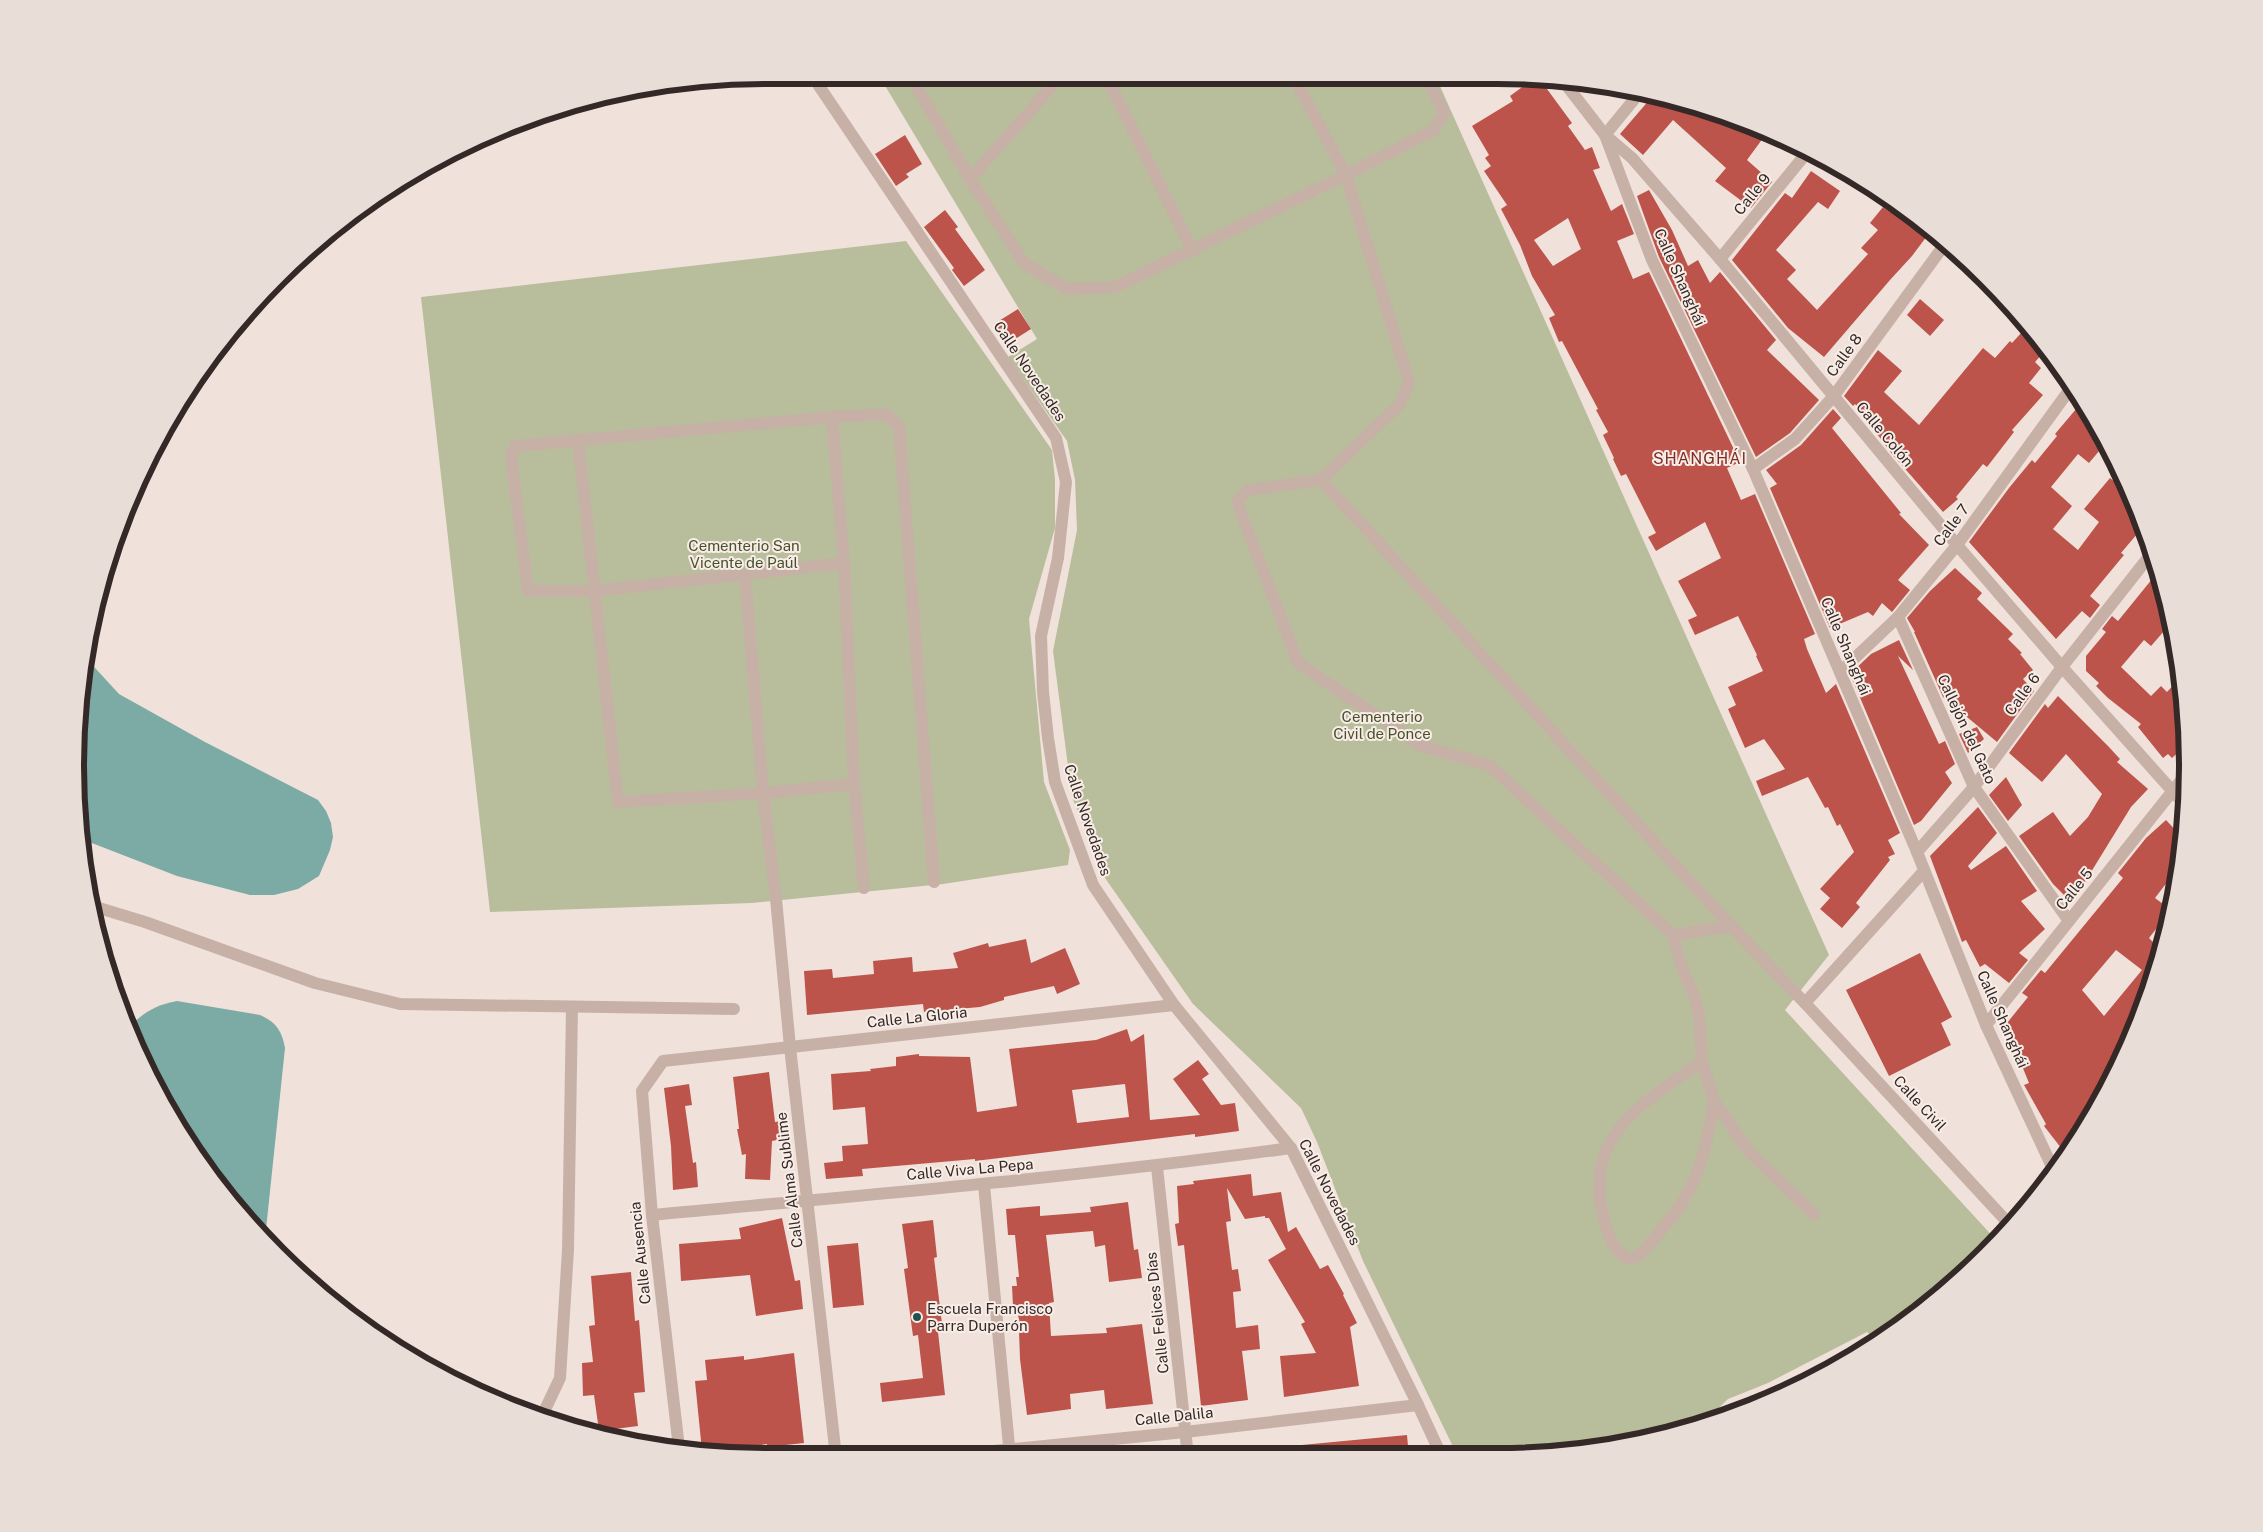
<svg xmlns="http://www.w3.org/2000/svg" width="2263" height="1532" viewBox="0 0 2263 1532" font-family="'Public Sans',sans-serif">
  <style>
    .green { fill: #b8bd9c }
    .water { fill: #7caba5 }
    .building { fill: #bd544b; fill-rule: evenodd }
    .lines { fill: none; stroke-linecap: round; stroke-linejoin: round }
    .service { stroke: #c7b1a7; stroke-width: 12 }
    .minor { stroke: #c7b1a7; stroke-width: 12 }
    .poi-dot { fill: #20524d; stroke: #f8ede6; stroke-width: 2 }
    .labels { text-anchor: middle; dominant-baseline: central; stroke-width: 4; stroke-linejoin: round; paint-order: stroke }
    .street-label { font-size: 15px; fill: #342927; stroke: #f8ede6 }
    .park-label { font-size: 15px; fill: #49502d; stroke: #f8ede6 }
    .poi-label { font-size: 15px; fill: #342927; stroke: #f8ede6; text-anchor: start }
    .neighbourhood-label { font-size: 16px; letter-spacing: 1px; fill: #7d2d26; stroke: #f8ede6 }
    .rim { fill: none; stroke: #342927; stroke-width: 6 }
  </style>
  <rect width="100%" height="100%" fill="#f0e2db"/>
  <g class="green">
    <polygon points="1435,75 1829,955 1785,1010 1997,1241 1986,1254 1903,1323 1873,1338 1867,1332 1768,1383 1728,1399 1704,1422 1632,1444 1497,1457 1458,1457 1363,1261 1317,1142 1301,1108 1193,1004 1105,878 1072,797 1053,651 1077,530 1075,480 1067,441 1008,357 1037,339 881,79"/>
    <polygon points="906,241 1052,450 1055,479 1055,528 1029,619 1044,782 1070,850 1068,865 943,884 752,903 490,912 421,297"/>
  </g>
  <g class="water">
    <polygon points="85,657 119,694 205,742 318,800 326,811 331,823 333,837 330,850 319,876 298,889 274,895 250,895 177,876 84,840 77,721"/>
    <path d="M177 1001 260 1015C276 1022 282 1031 285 1048L265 1239 167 1111 129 1027C144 1012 156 1005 177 1001Z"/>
  </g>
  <g class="building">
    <path d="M1533 79H1540L1547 89 1572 123 1568 126 1585 150 1592 147 1600 168 1593 170 1611 211 1622 204 1634 234 1617 241 1633 279 1649 272 1740 462 1727 468 1741 500 1755 494 1815 634 1804 639 1807 649 1826 693 1836 684 1900 833 1888 840 1895 854 1888 857 1890 860 1856 903 1860 907 1842 928 1820 909 1830 898 1820 889 1854 852 1840 824 1837 826 1828 807 1825 808 1808 777 1762 796 1756 781 1785 769 1764 739 1745 748 1728 709 1736 705 1728 687 1763 671 1756 656 1757 655 1738 616 1695 635 1688 620 1697 616 1678 581 1721 558 1705 522 1656 551 1648 537 1656 533 1626 474 1621 476 1613 459 1614 458 1603 435 1608 432 1596 410 1598 409 1562 341 1559 342 1549 318 1555 315 1532 276 1520 245 1501 209 1507 205 1484 171 1491 166 1485 158 1489 155 1472 126 1513 101 1510 96ZM1568 218 1581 249 1553 266 1534 240Z"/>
    <polygon points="1648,94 1766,134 1747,160 1772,182 1751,208 1715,181 1726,168 1673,120 1643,155 1620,134 1650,99 1647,96"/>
    <polygon points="905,135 922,164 906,174 909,177 896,186 875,154"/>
    <polygon points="1811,171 1840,191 1828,209 1818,202 1776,250 1796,270 1787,279 1817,310 1868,254 1861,248 1878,230 1870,223 1883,207 1890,212 1896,204 1930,232 1912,256 1890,280 1824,357 1788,328 1732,260 1785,193 1792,198"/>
    <polygon points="1649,190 1672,230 1688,266 1698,260 1710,283 1720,272 1776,340 1767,350 1819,400 1790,433 1756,457 1659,257 1637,196"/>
    <polygon points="945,210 958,227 955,229 985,270 964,286 952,270 954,268 924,227"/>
    <polygon points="1920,299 1944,320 1930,336 1907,315"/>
    <polygon points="1018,309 1031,329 1007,344 994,324"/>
    <polygon points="2022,332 2044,352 2035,362 2041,368 2029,383 2043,395 2012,430 2014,432 1987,467 1983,464 1956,497 1958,499 1943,512 1892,454 1855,404 1853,406 1844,396 1878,350 1902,371 1884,392 1919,425 1983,348 1995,358 2010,341 2012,343"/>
    <polygon points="2082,402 2105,444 2089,463 2078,454 2051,487 2072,506 2053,529 2078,550 2099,522 2084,509 2110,478 2134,498 2143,527 2121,553 2124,555 2090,596 2100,605 2090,618 2082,611 2056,639 1969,542 2009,488 2032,460 2035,463 2057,436 2055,434"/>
    <polygon points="1833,409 1841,418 1832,428 1901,513 1899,514 1929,545 1898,580 1910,590 1892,612 1882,603 1873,616 1868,612 1830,628 1770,488 1777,484 1766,470 1801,445"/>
    <polygon points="1955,568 1982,593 1977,599 2013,634 2008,639 2022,653 2020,654 2033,670 2023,679 2034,691 1997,742 1943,697 1914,632 1915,632 1907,618 1930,591"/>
    <polygon points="2157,573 2172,622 2151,646 2144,640 2121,667 2151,696 2161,686 2167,692 2179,679 2186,745 2172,758 2168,754 2163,758 2138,727 2141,724 2108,698 2096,686 2099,683 2086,671 2086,656 2106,632 2102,629 2112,616 2118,621"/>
    <polygon points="1899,640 1913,670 1898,656 1939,744 1945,741 1955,764 1945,772 1952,783 1921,821 1914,825 1850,674 1871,654"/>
    <polygon points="2058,696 2108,746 2120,759 2117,762 2148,789 2131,807 2072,903 2053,884 2019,836 2053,812 2070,836 2088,817 2102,794 2066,754 2042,782 2009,753 2045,704 2048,708"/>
    <polygon points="1977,727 1984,739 1968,753 1959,734"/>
    <polygon points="2006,777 2022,805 2008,821 1989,795"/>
    <polygon points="1978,807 1997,833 1968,866 1971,870 2006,846 2037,891 2021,901 2045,929 2019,953 2028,960 2009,983 1985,964 1980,967 1966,940 1962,942 1930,856"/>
    <path d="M2166 820 2181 836 2178 868 2155 898 2171 910 2149 938 2160 949 2139 1020 2136 1030 2073 1148 2065 1153 2044 1126 2046 1124 2024 1085 2029 1083 2009 1034 2007 1023 2028 997 2022 993 2041 970 2045 973 2123 878 2118 873 2146 838ZM2116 950 2142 970 2104 1016 2082 990Z"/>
    <polygon points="1026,939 1031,963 1065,948 1080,984 1057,994 1054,986 1004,997 1004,1000 980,1007 924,1012 923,1004 807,1015 804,971 832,969 833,978 874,974 873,961 912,957 913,972 958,968 953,953 988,943 989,947"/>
    <polygon points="1920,953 1952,1017 1941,1023 1951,1045 1889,1076 1846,990"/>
    <path d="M1127 1029 1131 1042 1144 1034 1150 1120 1200 1115 1173 1079 1198 1060 1209 1074 1202 1079 1221 1105 1235 1103 1239 1131 1195 1137V1134L975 1161V1159L862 1169 863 1176 826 1179 824 1163 843 1161 842 1146 868 1144 865 1107 833 1110 831 1074 871 1071 870 1069 896 1066V1057L919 1054V1056L970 1057 977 1112 1017 1106 1009 1049 1096 1040ZM1125 1084 1129 1117 1077 1123 1072 1090Z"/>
    <polygon points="769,1072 775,1122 783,1121 786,1138 772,1141 770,1180 745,1179 746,1154 742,1155 737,1129 739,1129 733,1077"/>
    <polygon points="689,1084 692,1105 685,1106 693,1163 696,1162 698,1187 673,1190 671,1146 664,1088"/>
    <polygon points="1251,1174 1253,1196 1281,1192 1288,1232 1296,1227 1320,1269 1328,1265 1344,1294 1343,1295 1357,1323 1350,1327 1359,1386 1284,1397 1280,1356 1316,1353 1301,1324 1305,1322 1268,1260 1286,1249 1269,1218 1265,1218 1265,1216 1245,1219 1227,1188 1231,1221 1226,1222 1232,1270 1238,1269 1241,1291 1233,1292 1236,1328 1258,1325 1260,1349 1242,1351 1248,1400 1201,1406 1184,1245 1178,1246 1175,1224 1179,1223 1177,1186 1194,1184 1193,1181"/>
    <polygon points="1128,1202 1134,1250 1138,1249 1142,1278 1109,1282 1105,1245 1095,1247 1093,1231 1046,1235 1054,1302 1049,1303 1051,1336 1107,1333 1106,1328 1142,1324 1153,1404 1106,1409 1104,1390 1070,1394 1071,1409 1027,1415 1020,1359 1018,1305 1013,1306 1012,1286 1017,1286 1016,1277 1019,1277 1015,1235 1008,1235 1006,1209 1040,1206 1040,1216 1091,1212 1090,1207"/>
    <polygon points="782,1218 795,1281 800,1280 803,1309 756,1316 750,1275 681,1281 679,1244 741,1239 739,1228"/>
    <polygon points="933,1220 937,1257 934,1258 943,1332 938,1332 945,1395 882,1402 880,1383 923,1378 918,1335 913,1336 904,1269 908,1268 902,1224"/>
    <polygon points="858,1243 864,1305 833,1308 827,1246"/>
    <polygon points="631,1272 635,1321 639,1320 645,1392 634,1393 638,1426 599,1431 594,1395 583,1396 582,1363 593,1362 589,1326 595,1325 591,1276"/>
    <polygon points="794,1353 804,1443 767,1447 767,1444 713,1452 702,1451 695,1381 707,1380 705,1360 744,1356 744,1360"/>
    <polygon points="1407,1435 1409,1457 1292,1457 1291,1446"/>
  </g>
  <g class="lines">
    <g class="service">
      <polyline points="1293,76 1346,175 1409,382 1400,404 1321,480"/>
      <polyline points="1107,78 1193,251"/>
      <polyline points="912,79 970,179 1024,263 1067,289 1115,287 1346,175 1434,130 1444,113 1426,76"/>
      <polyline points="970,179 1059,78"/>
      <polyline points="832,417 844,563 854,784 864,888"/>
      <polyline points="578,440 618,802 763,793 854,784"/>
      <polyline points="844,563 593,591 528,591 511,457 515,446 832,417 886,414 899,426 934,882"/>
      <polyline points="745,575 763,793 776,899"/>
      <polyline points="89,905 145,922 315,983 400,1004 734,1009"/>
      <polyline points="1673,935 1731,926"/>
      <polyline points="1702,1061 1714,1101 1750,1153 1814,1214"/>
      <path d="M1714 1101C1705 1157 1697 1191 1658 1234 1650 1244 1642 1255 1630 1259 1614 1253 1608 1235 1604 1219 1581 1134 1644 1104 1702 1061L1699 1016 1695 998 1681 965 1673 935 1489 765 1422 746 1298 663 1237 502 1248 490 1321 480 1731 926 1805 1003"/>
      <polyline points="543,1414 560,1378 568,1250 572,1007"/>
    </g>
    <g class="minor">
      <polyline points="815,80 1056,438 1066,482 1058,558 1041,636 1043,692 1048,738 1055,782 1093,885 1174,1005 1291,1148 1418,1405 1442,1457"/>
      <polyline points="1564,82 1605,135 1632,158 1720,259 1957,545 2062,667 2184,804"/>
      <polyline points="1641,91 1605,135 1652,260 1753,469 1917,852 1986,1025 2054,1171"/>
      <polyline points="1720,259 1809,150"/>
      <polyline points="1753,469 1795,439 1833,397 1945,244"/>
      <polyline points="1898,617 1974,787 2069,921"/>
      <polyline points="1840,672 1898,617 1957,545 2073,385"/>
      <polyline points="1917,852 1974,787 2062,667 2151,554"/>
      <polyline points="1923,872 1805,1003 2010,1225"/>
      <polyline points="776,899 790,1047 836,1457"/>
      <polyline points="1986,1025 2187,773"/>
      <polyline points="1157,1167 1188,1457"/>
      <polyline points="984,1185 1010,1456"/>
      <path d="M652 1215C865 1195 1079 1177 1291 1148"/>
      <polyline points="679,1448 652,1215 642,1091 663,1061 1174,1005"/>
      <polyline points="933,1457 1185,1432 1418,1405"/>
    </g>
  </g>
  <circle class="poi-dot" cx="917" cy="1317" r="5"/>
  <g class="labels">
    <g class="street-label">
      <text transform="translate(1752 194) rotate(-51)">Calle 9</text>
      <text transform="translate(1680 277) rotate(66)">Calle Shanghái</text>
      <text transform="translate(1844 355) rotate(-54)">Calle 8</text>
      <text transform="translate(1030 371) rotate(56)">Calle Novedades</text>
      <text transform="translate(1885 434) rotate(50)">Calle Colón</text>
      <text transform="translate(1951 525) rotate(-53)">Calle 7</text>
      <text transform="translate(1846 646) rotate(67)">Calle Shanghái</text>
      <text transform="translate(2022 694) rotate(-54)">Calle 6</text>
      <text transform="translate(1967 729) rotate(65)">Callejón del Gato</text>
      <text transform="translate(1088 820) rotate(71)">Calle Novedades</text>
      <text transform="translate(2074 889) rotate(-51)">Calle 5</text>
      <text transform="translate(917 1017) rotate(-6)">Calle La Gloria</text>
      <text transform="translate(2003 1019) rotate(66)">Calle Shanghái</text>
      <text transform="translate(1920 1103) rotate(47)">Calle Civil</text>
      <text transform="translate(970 1169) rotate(-5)">Calle Viva La Pepa</text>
      <text transform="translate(789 1180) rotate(-97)">Calle Alma Sublime</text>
      <text transform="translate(1330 1192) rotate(63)">Calle Novedades</text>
      <text transform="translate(640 1253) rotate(-96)">Calle Ausencia</text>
      <text transform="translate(1157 1313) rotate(-96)">Calle Felices Días</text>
      <text transform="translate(1174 1416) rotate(-6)">Calle Dalila</text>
    </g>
    <g class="park-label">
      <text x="744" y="545">Cementerio San<tspan x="744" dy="17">Vicente de Paúl</tspan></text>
      <text x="1382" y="716">Cementerio<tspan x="1382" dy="17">Civil de Ponce</tspan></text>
    </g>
    <g class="poi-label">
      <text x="927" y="1308">Escuela Francisco<tspan x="927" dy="17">Parra Duperón</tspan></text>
    </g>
    <g class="neighbourhood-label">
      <text x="1700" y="458">SHANGHÁI</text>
    </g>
  </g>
  <path d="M0 0H2263V1532H0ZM766 84H1497A682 682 0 0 1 2179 766V766A682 682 0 0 1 1497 1448H766A682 682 0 0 1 84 766V766A682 682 0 0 1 766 84Z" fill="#e8ddd7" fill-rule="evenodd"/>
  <path class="rim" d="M766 84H1497A682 682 0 0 1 2179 766V766A682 682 0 0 1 1497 1448H766A682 682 0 0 1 84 766V766A682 682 0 0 1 766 84Z"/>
</svg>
